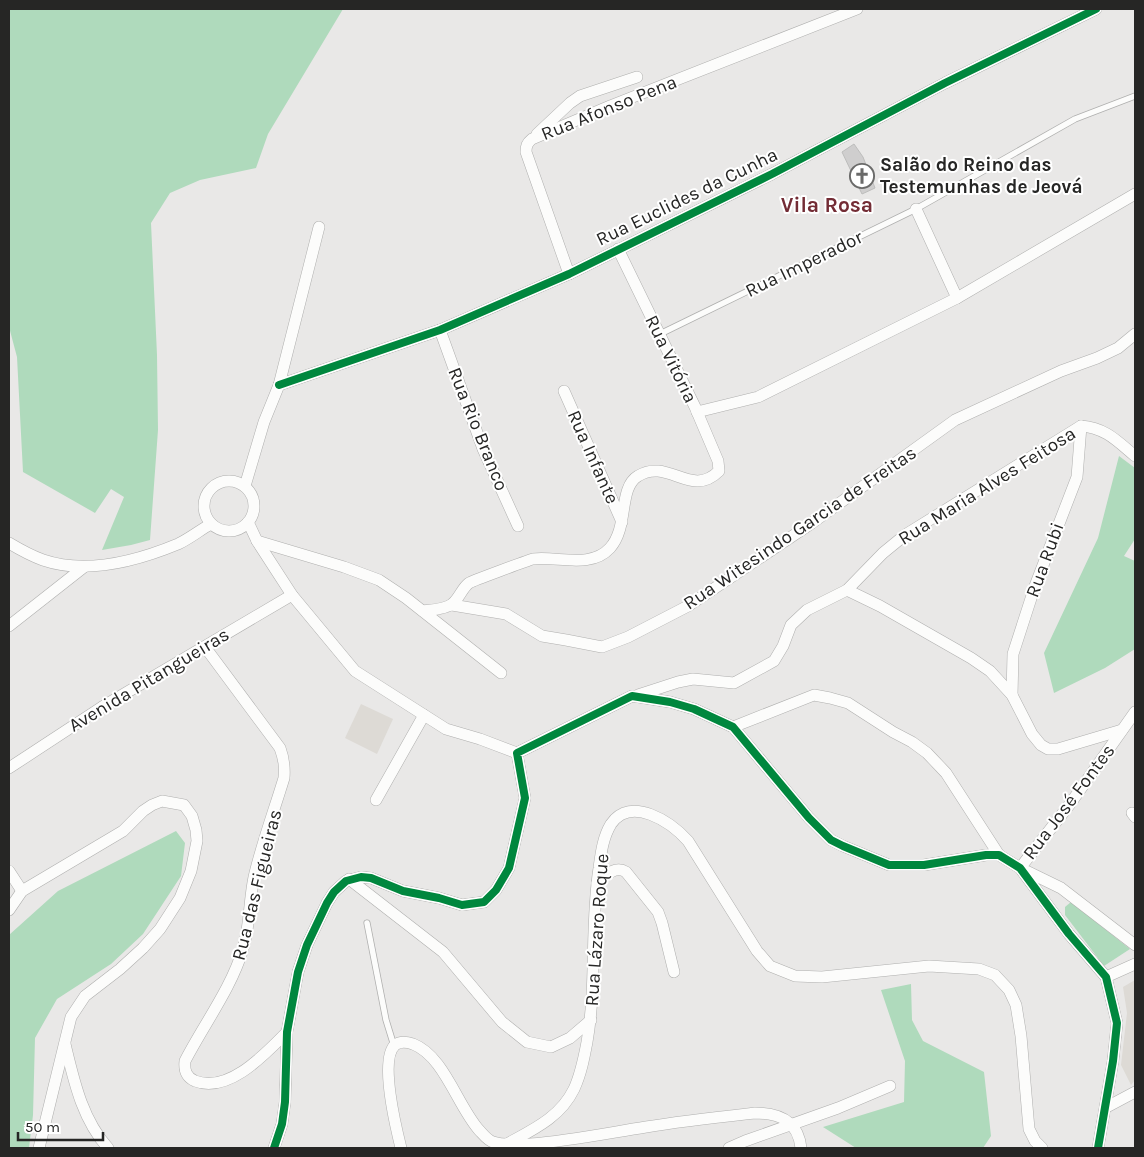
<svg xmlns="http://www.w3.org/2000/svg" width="1144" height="1157" viewBox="0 0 1144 1157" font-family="Karla,sans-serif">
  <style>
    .built { fill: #dddad5 }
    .green { fill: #afdabc }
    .building { fill: #cfcece; stroke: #bdbdbc }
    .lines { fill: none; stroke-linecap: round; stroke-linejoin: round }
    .lane-casing { stroke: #afafae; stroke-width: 7 }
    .street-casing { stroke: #afafae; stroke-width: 12 }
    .lane { stroke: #fcfcfb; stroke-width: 5.5 }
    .street { stroke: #fcfcfb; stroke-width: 11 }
    .cycleway-casing { stroke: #fff; stroke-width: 11 }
    .cycleway { stroke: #00873e; stroke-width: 8 }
    .labels { text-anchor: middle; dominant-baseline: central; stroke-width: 4; stroke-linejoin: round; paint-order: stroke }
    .street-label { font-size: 19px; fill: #262625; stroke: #fff }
    .poi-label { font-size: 19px; font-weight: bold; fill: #262625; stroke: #fff; text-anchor: start }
    .quarter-label { font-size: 21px; font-weight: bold; fill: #732c35; stroke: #fff }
  </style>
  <rect width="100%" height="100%" fill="#e9e8e7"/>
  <g class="built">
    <polygon points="361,704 393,719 377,754 345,738"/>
    <polygon points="1135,980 1135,1080 1131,1085 1121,1065 1127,1013 1123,987"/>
  </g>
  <g class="green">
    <polygon points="9,9 343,9 268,134 256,168 200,180 170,193 151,223 157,355 158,430 150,540 131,545 102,550 124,497 111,489 95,513 23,472 17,357 9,327"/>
    <polygon points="1119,456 1135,468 1135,539 1124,556 1135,561 1135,649 1105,668 1054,693 1044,653 1098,538"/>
    <polygon points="176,831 185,843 181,876 143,934 111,964 57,999 35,1038 33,1115 29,1148 9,1148 9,935 58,891"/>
    <polygon points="1071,902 1130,949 1104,966 1065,915 1065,907"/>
    <polygon points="911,984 912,1020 923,1041 984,1072 991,1136 983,1148 856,1148 823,1127 904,1102 905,1061 881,990"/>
  </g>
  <polygon class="building" points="854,144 863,157 875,188 862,194 842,152"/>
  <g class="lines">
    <defs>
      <g id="lane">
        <polyline points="660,334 916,209 1075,119 1135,96"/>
        <polyline points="367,923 386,1020 394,1046"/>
      </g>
      <g id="street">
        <polyline points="537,134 570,103 580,96 637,77"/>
        <polyline points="916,209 957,298"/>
        <path d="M569 274 526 152C526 146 527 143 532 139L610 106 857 9"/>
        <polyline points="440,330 483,449 518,526"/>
        <polyline points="279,385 440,330 569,274 772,174 945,83 1096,9"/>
        <polyline points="564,391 622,522"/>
        <polyline points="697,412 758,397 957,298 1135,194"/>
        <circle cx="229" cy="506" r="25"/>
        <polyline points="245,486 264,422 279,385 319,227"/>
        <polyline points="248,522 257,541 292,595 355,671 446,729 480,739 517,753"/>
        <polyline points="257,541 344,567 379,580 406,598 501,673"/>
        <path d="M9 543C19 549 32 556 43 560 87 575 137 561 178 544 189 539 200 530 211 524"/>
        <polyline points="847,590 880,606 971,658 990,671 1012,695 1032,734 1041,745 1048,749 1058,749 1122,730"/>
        <polyline points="452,605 506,614 542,636 566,640 602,647 628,637 688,606 812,523 955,420 1061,371 1097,358 1118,348 1135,334"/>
        <path d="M423 611C431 610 446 609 452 604 459 599 462 588 469 583 472 581 529 560 533 559 558 556 591 569 610 548 629 527 618 488 638 476 668 457 691 499 719 471L718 461 695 407 618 249"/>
        <polyline points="9,626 84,567"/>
        <path d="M205 647 280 748C284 759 285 766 284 778 274 811 262 843 254 877 249 901 250 926 243 949 231 989 204 1024 185 1061 184 1070 186 1077 195 1081 229 1094 266 1053 287 1032"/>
        <path d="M638 695 678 682 693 679 734 683 774 661 783 646 791 625 807 610 847 590 883 553 905 535 1081 426C1106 428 1117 441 1135 456"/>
        <polyline points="1012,695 1013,654 1035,586 1077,477 1081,426"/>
        <polyline points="1135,712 1070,804 1020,868 1061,888 1135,945"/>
        <polyline points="733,727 814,695 830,698 848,703 893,732 912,742 927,753 946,773 999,855"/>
        <polyline points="9,768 102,707 292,595"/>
        <polyline points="376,800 424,715"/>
        <polyline points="1132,813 1135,817"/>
        <polyline points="9,871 22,891"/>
        <polyline points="349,879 443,952 502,1022 527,1042 551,1047 570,1038 591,1020"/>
        <path d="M597 883C605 876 615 865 626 872L658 912 662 923 674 972"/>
        <polyline points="9,910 22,891 123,831 143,811 152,805 162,801 184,805 192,816 196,830 197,841 191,871 180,898 160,929 143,948 120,969 85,996 71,1017 39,1148"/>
        <polyline points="1106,977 1135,964"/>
        <path d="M65 1044C74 1081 82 1119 108 1148"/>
        <polyline points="1105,1108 1135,1092"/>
        <path d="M505 1145C532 1130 560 1118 574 1089 581 1074 584 1058 587 1042 597 984 590 925 599 868 601 853 603 837 611 824 631 795 671 822 688 841L757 951 770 966 795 976 822 977 929 966 979 969 995 975 1009 990 1016 1005 1021 1036 1029 1129 1035 1141 1042 1148"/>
        <polyline points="274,1148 282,1124 285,1102 287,1032 298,972 307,945 327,903 334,892 346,881 361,877 371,878 403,891 439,898 462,905 484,902 496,890 509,868 525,798 517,753 632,696 670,702 694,709 733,727 809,818 831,840 843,846 889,865 924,865 986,855 999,855 1020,868 1069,934 1106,977 1117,1023 1113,1061 1098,1148"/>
        <path d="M401 1148C396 1128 379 1059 395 1045 400 1041 407 1042 413 1044 444 1056 457 1105 479 1130 483 1134 487 1140 493 1142 505 1146 517 1144 530 1144 569 1141 608 1133 646 1127 682 1121 719 1117 755 1113 780 1113 798 1121 801 1148"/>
        <polyline points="729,1148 745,1141 838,1108 890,1086"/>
      </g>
    </defs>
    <use href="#lane" class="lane-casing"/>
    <use href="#street" class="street-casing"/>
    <use href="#lane" class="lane"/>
    <use href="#street" class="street"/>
    <defs>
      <g id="cycleway">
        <polyline points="279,385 440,330 569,274 772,174 945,83 1096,9"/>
        <polyline points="274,1148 282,1124 285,1102 287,1032 298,972 307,945 327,903 334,892 346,881 361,877 371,878 403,891 439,898 462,905 484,902 496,890 509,868 525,798 517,753 632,696 670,702 694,709 733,727 809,818 831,840 843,846 889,865 924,865 986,855 999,855 1020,868 1069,934 1106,977 1117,1023 1113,1061 1098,1148"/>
      </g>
    </defs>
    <use href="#cycleway" class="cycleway-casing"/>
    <use href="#cycleway" class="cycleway"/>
  </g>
  <defs>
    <symbol id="church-ring" viewBox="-11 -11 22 22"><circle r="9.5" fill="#fff" stroke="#6a6a69" stroke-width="1.5"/><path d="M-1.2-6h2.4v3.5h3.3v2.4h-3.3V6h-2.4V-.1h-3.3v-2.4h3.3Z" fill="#6a6a69"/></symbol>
  </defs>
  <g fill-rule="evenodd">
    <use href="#church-ring" x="848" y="162" width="28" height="28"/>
  </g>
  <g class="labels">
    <g class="street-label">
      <text transform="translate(609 108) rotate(-22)">Rua Afonso Pena</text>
      <text transform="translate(687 197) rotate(-26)">Rua Euclides da Cunha</text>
      <text transform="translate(804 264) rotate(-26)">Rua Imperador</text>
      <text transform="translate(671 359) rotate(64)">Rua Vitória</text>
      <text transform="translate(478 429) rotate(68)">Rua Rio Branco</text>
      <text transform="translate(593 457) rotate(66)">Rua Infante</text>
      <text transform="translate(987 486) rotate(-32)">Rua Maria Alves Feitosa</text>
      <text transform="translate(800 528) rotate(-34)">Rua Witesindo Garcia de Freitas</text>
      <text transform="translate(1045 560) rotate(-70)">Rua Rubi</text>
      <text transform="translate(149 680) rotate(-31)">Avenida Pitangueiras</text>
      <text transform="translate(1069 802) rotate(-53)">Rua José Fontes</text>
      <text transform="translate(257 885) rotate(-76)">Rua das Figueiras</text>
      <text transform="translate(597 930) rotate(-86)">Rua Lázaro Roque</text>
    </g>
    <g class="poi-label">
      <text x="880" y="165">Salão do Reino das<tspan x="880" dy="22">Testemunhas de Jeová</tspan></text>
    </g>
    <g class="quarter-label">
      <text x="827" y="205">Vila Rosa</text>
    </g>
  </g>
  <rect width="1144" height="1157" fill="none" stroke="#262625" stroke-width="20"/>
  <path d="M18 1132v8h85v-8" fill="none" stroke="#262625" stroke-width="2.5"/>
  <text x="25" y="1132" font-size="15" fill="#262625" stroke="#ffffff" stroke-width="4" paint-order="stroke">50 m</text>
</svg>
